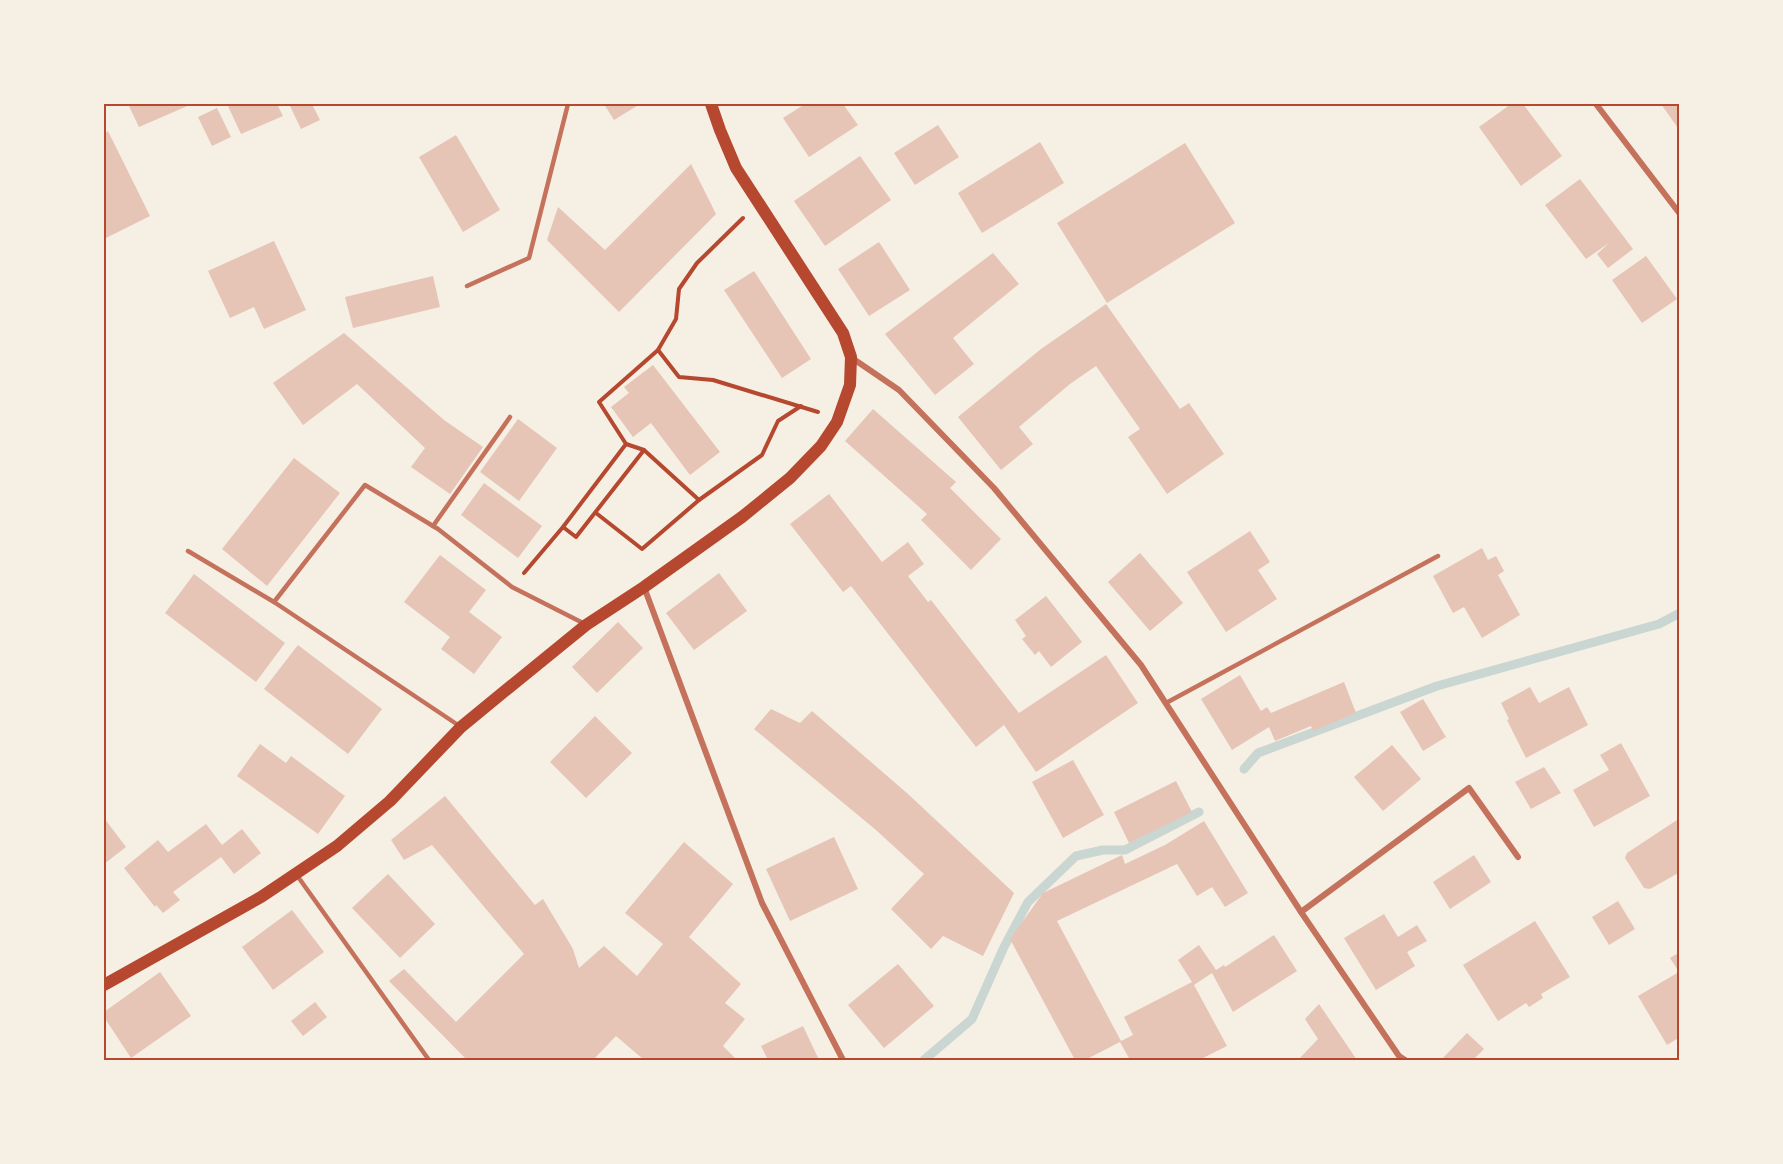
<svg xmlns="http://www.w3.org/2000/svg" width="1783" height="1164" viewBox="0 0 1783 1164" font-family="Helvetica,sans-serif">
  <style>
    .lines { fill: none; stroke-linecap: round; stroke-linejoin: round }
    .stream { stroke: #c9d6d2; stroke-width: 9 }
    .building { fill: #e6c5b7 }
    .path { stroke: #b5482f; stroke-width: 4 }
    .service { stroke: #c5725c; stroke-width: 4.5 }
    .minor { stroke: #c5725c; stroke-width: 6 }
    .secondary { stroke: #b5482f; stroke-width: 12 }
    .neatline { fill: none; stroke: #b5482f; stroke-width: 2 }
  </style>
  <rect width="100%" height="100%" fill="#f6efe4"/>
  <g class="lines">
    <g class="stream">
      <polyline points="1244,769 1258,753 1437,686 1659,624 1680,613"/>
      <polyline points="924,1060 972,1019 1004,947 1028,902 1076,856 1103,850 1125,850 1199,812"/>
    </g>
  </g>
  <g class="building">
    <polygon points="128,104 192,104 139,127"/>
    <polygon points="227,104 277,104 283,116 241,134"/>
    <polygon points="289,104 312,104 320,120 301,129"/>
    <polygon points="604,104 640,104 614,120"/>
    <polygon points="805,104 843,104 858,125 809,157 783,118"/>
    <polygon points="1511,104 1523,104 1562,156 1521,186 1479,127"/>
    <polygon points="1661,104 1680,104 1680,131"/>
    <polygon points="217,108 231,137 212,146 198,117"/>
    <polygon points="938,125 959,157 915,185 894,153"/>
    <polygon points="108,131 150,216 104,239 104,134"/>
    <polygon points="456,135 500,210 463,232 419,157"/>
    <polygon points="1040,142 1064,183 982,233 958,193"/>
    <polygon points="1185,143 1235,223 1107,303 1057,223"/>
    <polygon points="860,156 891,200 825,246 794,201"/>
    <polygon points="691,164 716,214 619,312 547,240 558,207 605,250"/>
    <polygon points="1580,179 1633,249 1608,268 1597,254 1609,243 1586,259 1545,205"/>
    <polygon points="274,241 306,310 264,329 254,307 230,318 208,271"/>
    <polygon points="879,242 910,290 869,316 838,269"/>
    <polygon points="993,253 1019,284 953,338 974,364 935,395 885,334"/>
    <polygon points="1646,256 1677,299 1642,323 1612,280"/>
    <polygon points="754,271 811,359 782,378 724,290"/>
    <polygon points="433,276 440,307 353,328 345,297"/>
    <polygon points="1106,304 1180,409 1189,403 1224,454 1167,494 1128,437 1140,429 1096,366 1070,384 1019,427 1033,444 1001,470 958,417 1041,349"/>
    <polygon points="344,333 444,420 483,447 450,494 411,467 425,448 357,384 303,425 273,383"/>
    <polygon points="653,365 720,452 690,475 651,423 633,437 611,407 629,393 624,387"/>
    <polygon points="873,409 956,482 950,488 1001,539 971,570 921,520 927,514 845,441"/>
    <polygon points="518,419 557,448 519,501 480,472"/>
    <polygon points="294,458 340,493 267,586 222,549"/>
    <polygon points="484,483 542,526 518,558 461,515"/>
    <polygon points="829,494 882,562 908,542 924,564 908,576 928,602 931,600 1019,713 1106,655 1138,703 1036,772 1004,725 976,747 851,586 843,592 790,524"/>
    <polygon points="1250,531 1270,562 1258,570 1277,599 1226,632 1187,572"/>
    <polygon points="1482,548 1488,560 1496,556 1504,571 1498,575 1520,615 1482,638 1464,607 1453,613 1433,576"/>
    <polygon points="1140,553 1183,603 1150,631 1108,582"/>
    <polygon points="440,555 486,590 469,612 502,637 474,674 441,649 450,637 404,602"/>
    <polygon points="719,573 747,611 694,650 666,613"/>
    <polygon points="194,574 285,643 256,682 165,613"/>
    <polygon points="1046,596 1082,642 1051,667 1039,651 1035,655 1022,639 1026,636 1015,620"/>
    <polygon points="618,622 643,648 597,693 572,667"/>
    <polygon points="298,645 382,709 348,754 264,689"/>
    <polygon points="1240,675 1261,711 1267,707 1271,713 1344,682 1356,713 1313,731 1311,726 1275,741 1269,727 1232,750 1201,699"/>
    <polygon points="1530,687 1539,703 1569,687 1588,725 1526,758 1507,720 1509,719 1501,703"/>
    <polygon points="1423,699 1446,737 1423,751 1400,712"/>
    <polygon points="771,709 800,723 812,711 908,794 1014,893 983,956 943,936 931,949 891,909 924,874 876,830 754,729"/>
    <polygon points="595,716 632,753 586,798 550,762"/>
    <polygon points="1621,743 1650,796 1594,827 1573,790 1609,770 1600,755"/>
    <polygon points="260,744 286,763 291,756 345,796 318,834 237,776"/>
    <polygon points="1392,745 1421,779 1383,811 1354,777"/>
    <polygon points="1073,760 1104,815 1063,838 1032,782"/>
    <polygon points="1544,767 1561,793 1531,809 1515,782"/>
    <polygon points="1176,781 1192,812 1129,843 1114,812"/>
    <polygon points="445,796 535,905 543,899 573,949 579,968 604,946 637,976 663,944 625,913 684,842 733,884 689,937 741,984 725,1003 745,1019 723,1046 737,1060 644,1060 616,1036 593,1060 467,1060 389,981 404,969 456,1022 524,954 432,845 404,860 391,840"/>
    <polygon points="104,818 126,847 104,864"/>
    <polygon points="1680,818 1680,872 1650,889 1644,888 1625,858 1627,853"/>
    <polygon points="1204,821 1248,893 1225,907 1212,887 1197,896 1177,864 1057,921 1121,1041 1133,1035 1124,1017 1192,982 1178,960 1199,945 1216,970 1224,965 1225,967 1274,935 1297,971 1233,1012 1212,973 1194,985 1227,1046 1199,1060 1130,1060 1120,1042 1085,1060 1075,1060 1010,939 1043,893 1122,855 1125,864 1165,845"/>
    <polygon points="206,824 222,845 242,829 261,853 234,874 221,857 173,892 180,900 163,913 156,905 155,907 124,868 158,840 168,852"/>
    <polygon points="834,837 858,889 790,921 766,869"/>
    <polygon points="1474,855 1491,882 1450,909 1433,882"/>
    <polygon points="388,874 435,924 400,958 352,908"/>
    <polygon points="1618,901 1635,929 1609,945 1592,917"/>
    <polygon points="292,910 324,952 273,990 242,947"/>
    <polygon points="1384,914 1398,937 1417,925 1427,941 1407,952 1415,966 1376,990 1344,938"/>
    <polygon points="1535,921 1570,977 1541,994 1543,998 1529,1007 1526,1003 1498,1021 1463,965"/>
    <polygon points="1680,952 1680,1037 1667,1045 1638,996 1679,972 1670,958"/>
    <polygon points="898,964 934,1006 884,1048 848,1005"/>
    <polygon points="160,972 191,1016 131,1058 104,1017 104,1012"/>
    <polygon points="315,1002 327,1017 303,1036 291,1021"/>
    <polygon points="1319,1004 1357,1060 1298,1060 1318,1039 1305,1019"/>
    <polygon points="803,1026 819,1060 768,1060 761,1046"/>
    <polygon points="1467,1033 1484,1049 1473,1060 1441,1060"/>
  </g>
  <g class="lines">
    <g class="path">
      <polyline points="658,350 679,377 713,380 818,412"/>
      <polyline points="626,444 644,450 699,500 762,455 778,421 801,406"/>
      <polyline points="596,513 642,549 699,500"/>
      <polyline points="563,527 576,537 644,450"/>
      <polyline points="524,573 563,527 626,444 599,402 658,350 676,319 679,289 697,263 743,218"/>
    </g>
    <g class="service">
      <polyline points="467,286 529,258 568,104"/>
      <polyline points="433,526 510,417"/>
      <polyline points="188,551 274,602 461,727"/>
      <polyline points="274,602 365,485 438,529 512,587 583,623"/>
      <polyline points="1166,703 1438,556"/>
      <polyline points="296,874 429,1060"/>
    </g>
    <g class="minor">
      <polyline points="1596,104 1680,214"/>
      <polyline points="852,358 899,390 994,488 1141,665 1301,912 1399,1056 1405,1060"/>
      <polyline points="644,587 762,903 843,1060"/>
      <polyline points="1301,912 1469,788 1518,857"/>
    </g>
    <polyline class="secondary" points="104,985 261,897 337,846 390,801 461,727 511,686 586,625 644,587 742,517 790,478 821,446 837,422 850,385 851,357 843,333 736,168 720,130 711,104"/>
  </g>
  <rect width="1783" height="1164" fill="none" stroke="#f6efe4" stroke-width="210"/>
  <rect x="105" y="105" width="1573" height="954" class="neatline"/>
</svg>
